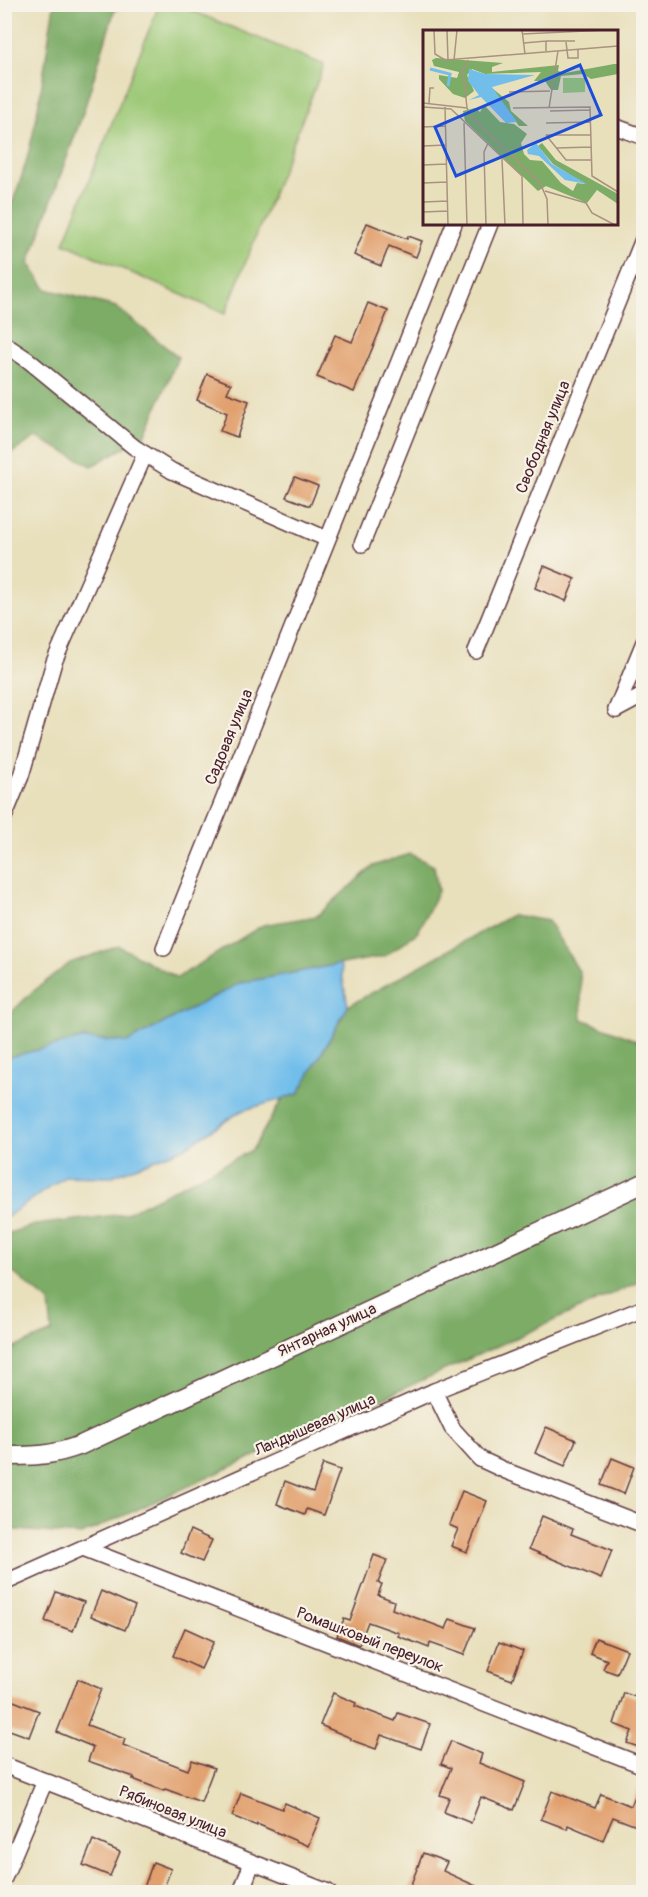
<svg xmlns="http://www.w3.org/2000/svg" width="648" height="1897" viewBox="0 0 648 1897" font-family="Pangolin,sans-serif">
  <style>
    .green { fill: #9bc875; stroke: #727450; stroke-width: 1.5 }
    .forest { fill: #7cac66; stroke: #636648; stroke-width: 1.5 }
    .water { fill: #71beeb; stroke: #5e6e8b; stroke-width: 1.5 }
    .building { fill: #e19f6c }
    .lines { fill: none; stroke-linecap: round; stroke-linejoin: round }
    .minor-casing { stroke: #623c41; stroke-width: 18 }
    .tertiary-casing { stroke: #623c41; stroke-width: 21 }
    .minor { stroke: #fff; stroke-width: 15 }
    .tertiary { stroke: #fff; stroke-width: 18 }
    .labels { text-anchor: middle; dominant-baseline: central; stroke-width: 4.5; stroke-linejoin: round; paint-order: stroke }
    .street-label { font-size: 16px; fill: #4a1f2b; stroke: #f7f3e8 }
    .inset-river { fill: none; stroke: #71beeb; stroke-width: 3 }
    .inset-road { fill: none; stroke: #a99281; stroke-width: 1.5 }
    .view { fill: #1d4ed8; fill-opacity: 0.15; stroke: #1d4ed8; stroke-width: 3 }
    .inset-edge { fill: none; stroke: #4a1f2b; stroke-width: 3 }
  </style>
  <rect width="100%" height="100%" fill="#f7f3e8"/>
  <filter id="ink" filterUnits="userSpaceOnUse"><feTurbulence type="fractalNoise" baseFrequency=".0167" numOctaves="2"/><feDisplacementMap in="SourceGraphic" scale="12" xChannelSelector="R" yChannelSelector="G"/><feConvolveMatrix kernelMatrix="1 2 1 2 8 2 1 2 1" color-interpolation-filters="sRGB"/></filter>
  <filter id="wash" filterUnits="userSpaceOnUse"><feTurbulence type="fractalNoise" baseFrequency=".008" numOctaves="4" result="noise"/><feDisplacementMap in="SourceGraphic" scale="24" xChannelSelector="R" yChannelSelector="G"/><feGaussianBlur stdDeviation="1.35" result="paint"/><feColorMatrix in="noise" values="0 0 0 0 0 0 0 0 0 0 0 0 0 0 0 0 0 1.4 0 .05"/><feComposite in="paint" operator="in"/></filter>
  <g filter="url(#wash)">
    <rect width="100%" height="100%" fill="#e8dfbb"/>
    <polygon class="green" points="159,5 178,5 324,65 225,314 64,243"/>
    <g class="forest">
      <path d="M54 5H120L114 12 83 113 29 263 46 289 116 307 178 357 145 436 92 466 36 437 6 457 5 466V219C37 153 42 77 54 5Z"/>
      <polygon points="410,854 434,866 438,891 418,932 385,956 240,983 128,1042 82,1039 5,1058 5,1019 31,993 70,963 119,946 177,978 263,925 317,916 373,866"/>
      <polygon points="512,915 548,921 580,973 582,1019 643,1043 643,1280 81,1535 5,1529 4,1352 52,1332 49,1302 5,1266 5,1237 9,1233 35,1225 125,1214 252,1150 283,1098 298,1094 348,1006"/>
    </g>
    <polygon class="water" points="340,964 348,1006 298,1094 241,1111 184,1148 110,1177 66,1176 5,1218 5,1058 82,1039 128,1042 240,983"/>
    <g id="blocks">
      <g class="building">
        <polygon points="367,223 407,239 408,236 422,241 416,257 389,246 381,266 354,255"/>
        <polygon points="368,303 388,311 354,392 317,377 335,335 352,342"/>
        <polygon points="207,374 231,384 227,393 249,401 237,437 220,431 227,413 197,400"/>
        <polygon points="295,477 318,486 310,506 286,497"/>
        <polygon points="544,566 575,579 566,601 535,588"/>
        <polygon points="546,1427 576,1440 565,1466 535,1453"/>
        <polygon points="612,1458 634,1467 624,1494 601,1485"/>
        <polygon points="323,1464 340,1470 324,1515 307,1509 305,1515 277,1504 285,1481 313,1492"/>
        <polygon points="462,1491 487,1501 467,1552 451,1546 458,1529 449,1525"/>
        <polygon points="542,1516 573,1529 571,1534 612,1550 601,1579 529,1549"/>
        <polygon points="190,1530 212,1540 202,1562 181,1553"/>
        <polygon points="374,1555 387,1560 378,1583 382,1584 378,1595 394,1601 392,1609 446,1629 450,1619 475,1628 464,1655 430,1643 429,1648 398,1636 399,1633 368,1622 359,1645 337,1636 344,1619 350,1621"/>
        <polygon points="101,1591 135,1606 125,1630 91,1616"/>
        <polygon points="56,1592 84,1602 73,1631 45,1621"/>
        <polygon points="185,1628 214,1641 201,1669 173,1656"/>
        <polygon points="596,1638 627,1650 617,1674 603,1669 607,1660 590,1653"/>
        <polygon points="499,1642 523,1651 512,1680 488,1671"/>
        <polygon points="78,1679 101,1689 87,1725 125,1739 123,1745 188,1770 192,1760 214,1768 201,1802 165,1789 164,1791 133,1779 134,1777 88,1761 93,1747 57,1732"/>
        <polygon points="333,1693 356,1703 355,1706 395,1721 398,1713 430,1724 421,1749 381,1735 376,1749 351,1740 351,1738 320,1725"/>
        <polygon points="624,1693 644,1700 644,1749 627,1743 632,1731 614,1724"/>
        <polygon points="11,1700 39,1711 29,1737 4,1728 4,1718"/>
        <polygon points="451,1741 482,1754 479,1763 525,1782 514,1810 481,1797 471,1823 444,1812 449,1798 440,1795 451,1768 441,1764"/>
        <polygon points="643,1777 644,1829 613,1817 603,1840 568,1825 567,1829 541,1819 552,1791 595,1808 601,1794 631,1806"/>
        <polygon points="241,1793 282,1809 285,1803 320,1818 308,1846 257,1824 257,1826 232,1816"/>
        <polygon points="93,1840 120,1852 110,1876 83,1865"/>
        <polygon points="423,1853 447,1862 443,1871 491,1893 424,1893 410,1887"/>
        <polygon points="153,1862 171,1869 162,1893 142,1893"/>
      </g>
    </g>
  </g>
  <g filter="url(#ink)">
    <use href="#blocks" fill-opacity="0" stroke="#623c41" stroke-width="1.5"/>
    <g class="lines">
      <defs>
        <g id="minor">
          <polyline points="616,127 644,137"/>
          <polyline points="4,344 28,360 134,447 172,471 327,539"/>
          <polyline points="362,544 490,224"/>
          <polyline points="476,651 644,237"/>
          <polyline points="616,710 644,642"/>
          <polyline points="616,710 644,695"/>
          <polyline points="4,817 21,776 54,662 145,454"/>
          <polyline points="164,948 454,224"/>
          <polyline points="434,1391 452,1428 480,1459 506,1471 644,1525"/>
          <polyline points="83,1548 644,1766"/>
          <polyline points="4,1583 434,1391 644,1308"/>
          <polyline points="4,1765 328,1892"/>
          <polyline points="4,1878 45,1781"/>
          <polyline points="241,1892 252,1863"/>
        </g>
        <path id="tertiary" d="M4 1456C35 1456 52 1456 81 1445L644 1183"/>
      </defs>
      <use href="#minor" class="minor-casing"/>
      <use href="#tertiary" class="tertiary-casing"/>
      <use href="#minor" class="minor"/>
      <use href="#tertiary" class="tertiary"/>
    </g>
  </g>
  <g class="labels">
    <g class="street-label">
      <text transform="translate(543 437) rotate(-68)">Свободная улица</text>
      <text transform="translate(229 737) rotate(-68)">Садовая улица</text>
      <text transform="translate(327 1330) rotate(-25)">Янтарная улица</text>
      <text transform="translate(315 1425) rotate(-24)">Ландышевая улица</text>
      <text transform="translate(370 1640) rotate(21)">Ромашковый переулок</text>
      <text transform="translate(173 1812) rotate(22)">Рябиновая улица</text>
    </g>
  </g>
  <g transform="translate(423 30)">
    <rect width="195" height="195" fill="#e8dfbb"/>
    <path d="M140 48H162V62L140 63Z" fill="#9bc875"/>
    <path d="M13 28 80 33 69 37V42L136 35 135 41 142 43 191 34H195V44L168 49 160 44 138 46 135 60H128L122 51H111L118 42 62 44 49 39 44 45 51 61 42 68 30 64 16 49V45L34 48 36 42 11 36 9 30ZM69 58 86 72 88 81 105 96H96ZM61 75 77 92 91 94 104 104 98 113 101 124 107 130 119 131 138 153 150 161 154 153 162 154 130 134 115 116 119 113 133 130 195 164V174L174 160 164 173 123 156 115 161 42 91 40 81 52 78 57 82Z" fill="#7cac66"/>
    <path d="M46 39 62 44 112 45 69 57 94 92 83 93 58 67 46 70 56 65 45 51ZM113 113 129 134 164 154 142 150 116 126 105 124 104 120Z" fill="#71beeb"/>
    <path class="inset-river" d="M7 39 27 44 25 56"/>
    <path class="inset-road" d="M11 0 12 24 22 30 195 16M24 0 25 30M99 0 102 24M99 4 184 0M123 11H152M143 12 145 28H155V19M101 13 123 11V21M31 30 34 0M86 62 127 61M0 73 44 78M6 73 7 58H11M0 77 28 79 99 146 100 195M22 77 25 195M44 78 49 88 117 153 124 169 125 195M44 78 40 40 45 30M90 78 167 77 169 146 195 162M126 78 135 21M127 81 167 80M41 93 44 195M123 93 167 92M0 97 22 96M123 105 143 130H168M123 105H168M0 116 23 115M134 118 168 117M79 129 82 195M0 135 23 134M0 153 24 152M122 161 163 173 169 183 192 195M0 172 25 171M0 182 25 181M63 195 61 122 65 113"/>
    <path class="view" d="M157 35 178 85 33 146 12 97Z"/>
    <rect width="195" height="195" class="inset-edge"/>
  </g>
  <rect width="648" height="1897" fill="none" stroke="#f7f3e8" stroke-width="24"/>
</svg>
